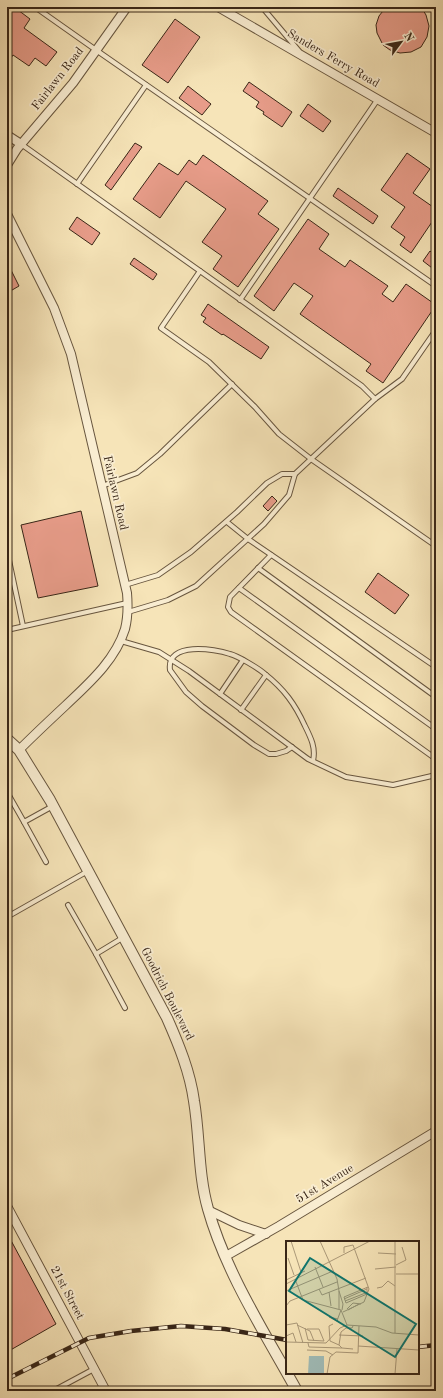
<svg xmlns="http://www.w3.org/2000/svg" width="443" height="1398" viewBox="0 0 443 1398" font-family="'Old Standard TT',serif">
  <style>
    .building { fill: #e79c89; stroke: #392617 }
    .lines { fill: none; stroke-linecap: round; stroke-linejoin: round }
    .service-casing { stroke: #68563f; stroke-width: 6 }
    .minor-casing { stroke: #68563f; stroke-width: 10 }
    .tertiary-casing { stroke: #68563f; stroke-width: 12 }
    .service { stroke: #f9edd1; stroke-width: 4 }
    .minor { stroke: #f9edd1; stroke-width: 8 }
    .tertiary { stroke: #f9edd1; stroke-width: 10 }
    .rail-casing { stroke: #392617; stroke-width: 4.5 }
    .rail { stroke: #f9edd1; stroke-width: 3; stroke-dasharray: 9; stroke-linecap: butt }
    .labels { text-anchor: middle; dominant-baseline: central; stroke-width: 3.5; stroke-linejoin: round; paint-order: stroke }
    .street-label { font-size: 12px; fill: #392617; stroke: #f9edd1 }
    .inset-road { fill: none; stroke: #aa9878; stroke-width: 1 }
    .view { fill: #0f766e; fill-opacity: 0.15; stroke: #0f766e; stroke-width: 2 }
    .inset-edge { fill: none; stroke: #392617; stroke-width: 2 }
  </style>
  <rect width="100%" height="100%" fill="#f6e4b8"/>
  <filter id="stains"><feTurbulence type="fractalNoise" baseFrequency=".005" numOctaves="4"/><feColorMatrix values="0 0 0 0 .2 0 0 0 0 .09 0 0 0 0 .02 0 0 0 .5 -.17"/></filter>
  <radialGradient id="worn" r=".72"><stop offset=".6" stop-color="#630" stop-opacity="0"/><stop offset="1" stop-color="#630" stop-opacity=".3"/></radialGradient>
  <g class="building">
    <polygon points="7,7 14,7 30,19 24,28 57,52 46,66 35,58 29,66 13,55 7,64"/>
    <polygon points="386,7 420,7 423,10 426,15 429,26 427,37 421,47 411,52 400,53 390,50 383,45 377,33 376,25 379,16"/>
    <polygon points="175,19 200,37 168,83 142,65"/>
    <polygon points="249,82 292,112 282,127 263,114 264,112 256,107 259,102 243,91"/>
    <polygon points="188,86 211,104 202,115 179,98"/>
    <polygon points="308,104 331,121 323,132 300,116"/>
    <polygon points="135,143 142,147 111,190 105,185"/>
    <polygon points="407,153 430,169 413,193 436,209 436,216 411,253 400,245 405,237 391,227 405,207 381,190"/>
    <polygon points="203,155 268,201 258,214 279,229 238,287 213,269 222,256 202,242 226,209 186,181 160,218 133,199 159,163 178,175 189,160 196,165"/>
    <polygon points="338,188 378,216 373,224 333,196"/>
    <polygon points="77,217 100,233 92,245 69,229"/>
    <polygon points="308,219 329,234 319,249 345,267 350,260 388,286 382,294 393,302 406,284 436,305 383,383 366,371 371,364 300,314 313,296 294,283 274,311 254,296"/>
    <polygon points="430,251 436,256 436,271 423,261"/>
    <polygon points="134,258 157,274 153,280 130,264"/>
    <polygon points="7,262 19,286 7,293"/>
    <polygon points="208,304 269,347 261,359 223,334 222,335 203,322 206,318 201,315"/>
    <polygon points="272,496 277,501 268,511 263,506"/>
    <polygon points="81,511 98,586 38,598 21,525"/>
    <polygon points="378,573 409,595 395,614 365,592"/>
    <polygon points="7,1233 56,1324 7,1352"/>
  </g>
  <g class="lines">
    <defs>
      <g id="service">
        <polyline points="35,7 96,50 436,286"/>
        <polyline points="262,7 299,51"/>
        <polyline points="21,144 362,386 375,399"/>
        <polyline points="77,184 146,85"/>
        <polyline points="200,271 161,328 209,362 255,407 279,434 311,459 436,546"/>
        <polyline points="240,300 378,99"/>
        <polyline points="295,474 375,399 402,379 436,330"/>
        <polyline points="102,486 137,473 160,454 232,384"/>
        <polyline points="227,522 248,539 436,667"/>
        <polyline points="7,551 23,626"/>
        <polyline points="271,555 230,597 228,607 231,612 436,759"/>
        <polyline points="258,568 436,697"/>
        <polyline points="125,585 158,575 191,552 237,512 267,483 282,474 295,474 289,495 264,524 196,586 168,600 128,612"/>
        <polyline points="239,588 436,729"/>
        <polyline points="7,630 127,603"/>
        <polyline points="121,641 159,652 189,671 308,759 346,777 393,785 436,775"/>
        <polyline points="220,694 243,660"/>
        <polyline points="241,710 266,675"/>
        <path d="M292 747 286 751 276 754H269L254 745 202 706 186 692 170 670C166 641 215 649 230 654 238 656 258 668 265 674 284 689 295 704 305 726 311 738 316 748 313 761"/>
        <polyline points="7,792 24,822 53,806"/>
        <polyline points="24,822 46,862"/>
        <polyline points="68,905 96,954 124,937"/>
        <polyline points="7,917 88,871"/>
        <polyline points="96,954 125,1008"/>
        <polyline points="53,1391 94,1369"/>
      </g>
      <g id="minor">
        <polyline points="218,7 436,133"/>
        <polyline points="7,135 21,144"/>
        <polyline points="7,165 17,149 73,83 127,7"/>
        <path d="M7 214 54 308 71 354 127 593C128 605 128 617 125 629 115 661 88 684 65 706 50 720 34 735 19 750"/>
        <polyline points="7,1206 106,1391"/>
        <polyline points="208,1210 239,1225 266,1234"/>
        <polyline points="226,1256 279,1226 436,1131"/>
      </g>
      <path id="tertiary" d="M7 739 19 750 50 800 167 1018C179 1045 190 1072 194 1101 200 1137 198 1174 208 1209 226 1273 265 1333 297 1391"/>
    </defs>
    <use href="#service" class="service-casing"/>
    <use href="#minor" class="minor-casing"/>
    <use href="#tertiary" class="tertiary-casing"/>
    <use href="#service" class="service"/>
    <use href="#minor" class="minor"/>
    <use href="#tertiary" class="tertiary"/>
    <defs>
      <g id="rail">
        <polyline points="418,1347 436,1345"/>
        <polyline points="7,1379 89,1338 131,1331 181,1326 225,1329 287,1340"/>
      </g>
    </defs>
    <use href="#rail" class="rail-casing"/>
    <use href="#rail" class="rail"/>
  </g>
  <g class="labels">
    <g class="street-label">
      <text transform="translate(333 59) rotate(30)">Sanders Ferry Road</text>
      <text transform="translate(58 79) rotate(-52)">Fairlawn Road</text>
      <text transform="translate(115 493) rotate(77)">Fairlawn Road</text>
      <text transform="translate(167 994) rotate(63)">Goodrich Boulevard</text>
      <text transform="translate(325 1184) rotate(-31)">51st Avenue</text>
      <text transform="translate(67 1293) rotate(62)">21st Street</text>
    </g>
  </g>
  <g transform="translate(286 1241)">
    <rect width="133" height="133" fill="#f6e4b8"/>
    <path d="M23 115H38V133H22Z" fill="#a0bcb8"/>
    <path class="inset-road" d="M5 0 15 31M34 0 51 38 53 50M92 12 110 13M2 17 8 34M110 24 120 19 116 6M29 26 37 46M89 28 110 26M110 33H133M9 38 17 59 55 69 61 84M0 39 19 30M0 43 84 0M91 47 96 46 102 40 109 45M33 48 36 54 80 37M0 50 47 30M43 51 45 65M58 56 60 62 81 53V46M58 56 82 46M58 58 81 48M59 60 82 51M0 65 4 60 51 41M53 68V50L57 63 56 69M61 68 67 62 75 63M62 69 73 63M57 71 78 61 83 48 67 4 58 6V12M52 78 43 76 51 80 52 77 55 69M0 84 11 82 17 102M11 84 24 90 28 100M19 87 22 99 38 100 33 88H21M109 92V0M53 94 77 95M0 95 7 92 10 101M44 100 53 104 55 91 60 87H66L67 85M44 100 43 85 47 83M0 101 40 102 54 87 61 84 90 86 106 92 133 94M22 102 23 106 56 107M53 104 56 107 67 108M72 105 133 109M21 109 40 110 47 114M41 133 44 116 50 111 72 112 73 85M109 133 111 108"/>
    <path class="view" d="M24 17 130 83 109 116 3 50Z"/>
    <rect width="133" height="133" class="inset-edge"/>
  </g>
  <rect width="443" height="1398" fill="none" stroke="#f6e4b8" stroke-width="24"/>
  <rect x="8" y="8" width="427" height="1382" fill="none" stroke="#392617" stroke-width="2"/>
  <rect x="12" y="12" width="419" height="1374" fill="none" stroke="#392617"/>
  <g transform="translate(401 42) rotate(58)" stroke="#f9edd1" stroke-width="3" paint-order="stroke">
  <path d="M0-3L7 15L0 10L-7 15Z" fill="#392617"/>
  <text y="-6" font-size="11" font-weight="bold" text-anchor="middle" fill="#392617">N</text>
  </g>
  <rect width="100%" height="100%" filter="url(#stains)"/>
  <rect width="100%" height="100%" fill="url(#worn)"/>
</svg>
